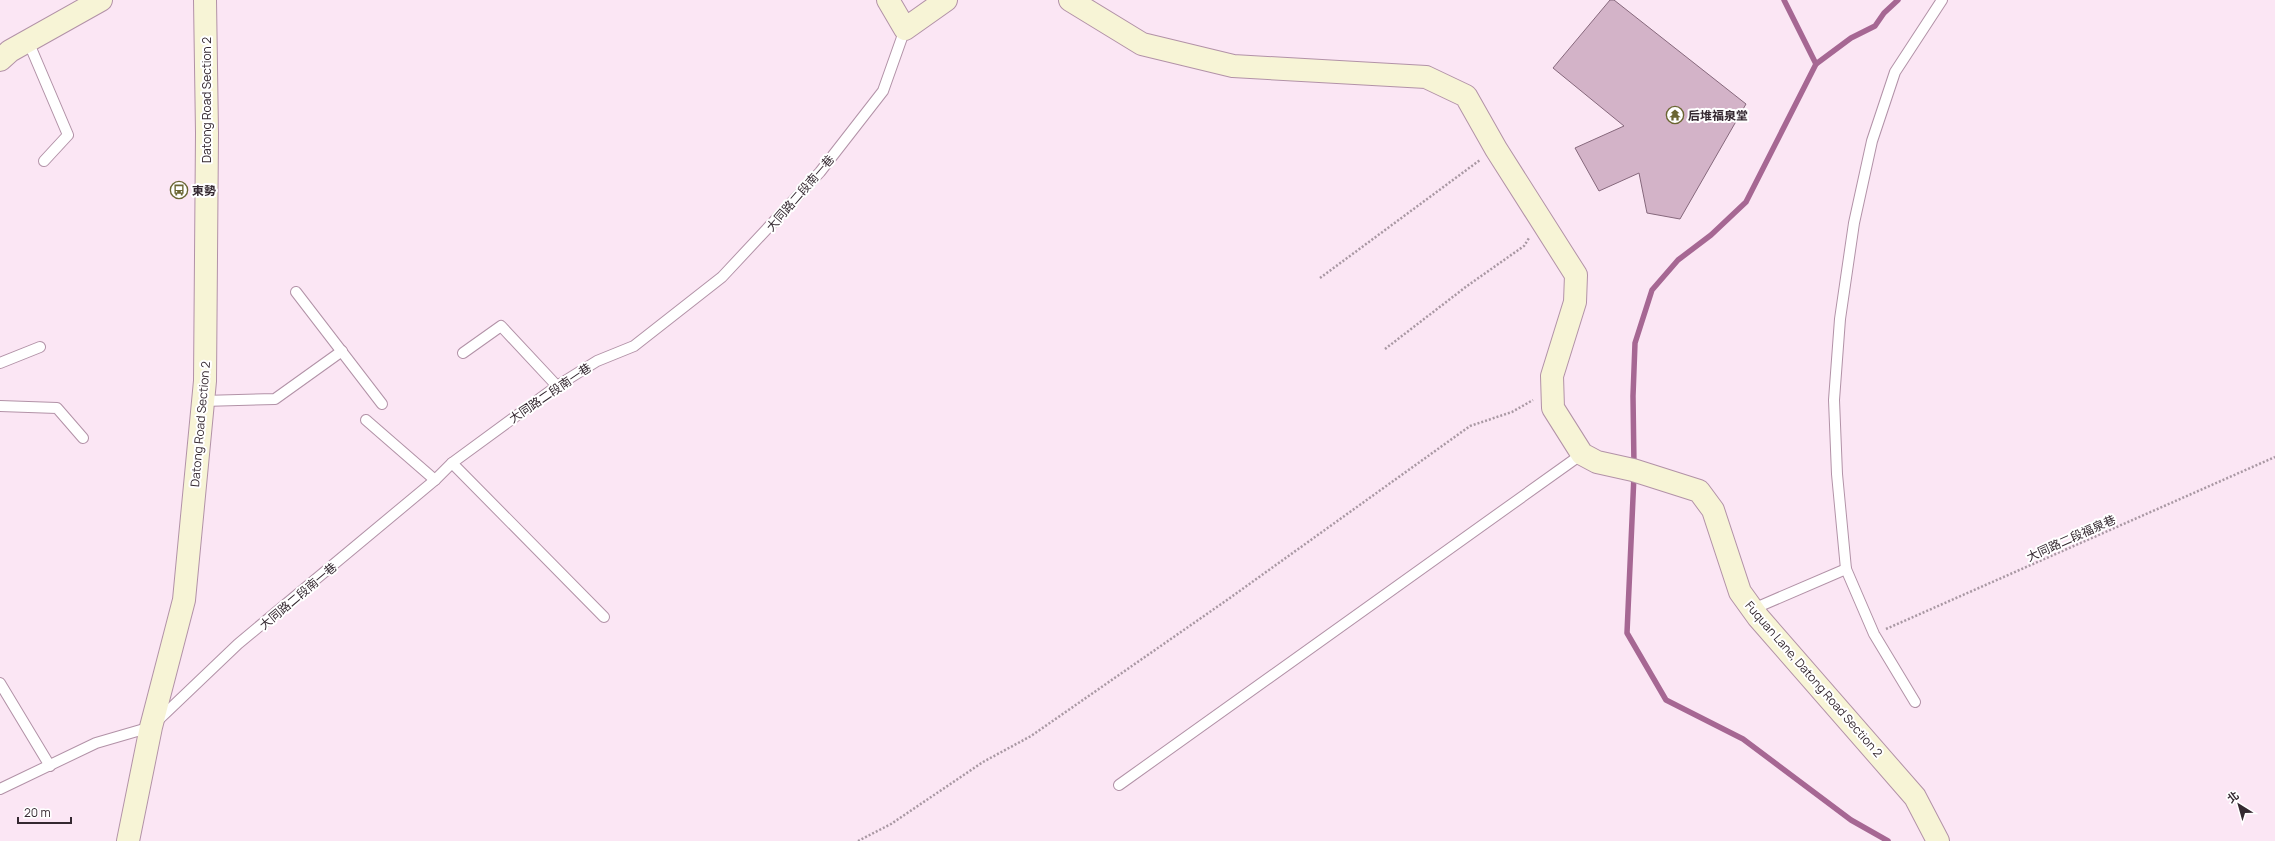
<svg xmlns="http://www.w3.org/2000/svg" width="2275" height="841" viewBox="0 0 2275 841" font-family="Manrope,'Noto Sans TC',sans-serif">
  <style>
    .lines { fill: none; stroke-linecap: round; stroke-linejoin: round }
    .stream { stroke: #a66793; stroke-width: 5.5 }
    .building { fill: #d3b3c8; stroke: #86687c }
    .lane-casing { stroke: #b292a7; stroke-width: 12 }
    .secondary-casing { stroke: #b292a7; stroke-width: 24 }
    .path { stroke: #a998a3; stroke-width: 2.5; stroke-dasharray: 2 2; stroke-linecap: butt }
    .lane { stroke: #fff; stroke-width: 10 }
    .secondary { stroke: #f7f4d6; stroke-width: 22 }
    .labels { text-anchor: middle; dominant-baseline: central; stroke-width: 4; stroke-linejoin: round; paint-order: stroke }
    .street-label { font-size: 12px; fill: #342830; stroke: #fff }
    .poi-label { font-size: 12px; font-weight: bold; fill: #342830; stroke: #fff; text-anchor: start }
  </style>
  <rect width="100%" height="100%" fill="#fbe6f4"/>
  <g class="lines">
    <g class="stream">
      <polyline points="1784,0 1816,64"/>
      <polyline points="1634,466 1633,396 1635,343 1652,290 1678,260 1711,235 1746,202 1816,64 1851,38 1875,26 1884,13 1898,0"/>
      <polyline points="1634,475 1627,633 1666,700 1743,739 1851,820 1888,841"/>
    </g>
  </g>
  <polygon class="building" points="1610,0 1614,0 1746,104 1680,219 1647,213 1639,173 1599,191 1575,148 1624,126 1553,68"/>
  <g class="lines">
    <defs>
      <g id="lane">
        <polyline points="28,41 68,135 44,161"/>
        <polyline points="296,292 382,404"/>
        <polyline points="463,353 501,326 557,386"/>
        <polyline points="0,363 40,347"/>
        <polyline points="203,401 275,399 342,351"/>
        <polyline points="0,406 57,408 83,438"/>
        <polyline points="366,420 435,480"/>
        <polyline points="452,463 604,617"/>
        <polyline points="1753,609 1846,569"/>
        <polyline points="0,683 50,766"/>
        <polyline points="1915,702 1874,634 1846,569 1837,474 1834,400 1840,319 1854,223 1872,141 1895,72 1942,0"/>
        <polyline points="1119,785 1582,454"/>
        <polyline points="0,789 96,743 151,727 238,644 435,480 452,463 557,386 597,361 634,346 722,277 820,172 883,91 905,29"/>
      </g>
      <g id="secondary">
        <polyline points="888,0 905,29 946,0"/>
        <polyline points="1070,0 1142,44 1233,66 1426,77 1466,96 1496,149 1576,275 1575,302 1552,376 1553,408 1582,454 1597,462 1633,470 1699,491 1713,510 1740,592 1758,617 1915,797 1938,841"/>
        <polyline points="0,60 10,51 101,0"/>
        <polyline points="128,841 151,727 184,600 205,381 207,133 205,0"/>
      </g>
    </defs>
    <use href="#lane" class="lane-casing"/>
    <use href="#secondary" class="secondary-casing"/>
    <g class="path">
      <polyline points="1320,278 1480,160"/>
      <polyline points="1385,349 1467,286 1524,246 1529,238"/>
      <polyline points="1886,629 2275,457"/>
      <polyline points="858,841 891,824 983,762 1031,736 1227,600 1470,426 1512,412 1533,400"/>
    </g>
    <use href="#lane" class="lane"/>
    <use href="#secondary" class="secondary"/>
  </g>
  <defs>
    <symbol id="temple-ring" viewBox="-11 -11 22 22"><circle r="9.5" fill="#fff" stroke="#6a6532" stroke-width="1.5"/><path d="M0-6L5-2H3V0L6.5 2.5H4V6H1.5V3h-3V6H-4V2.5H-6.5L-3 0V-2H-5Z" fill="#6a6532"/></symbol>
    <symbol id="bus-ring" viewBox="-11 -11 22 22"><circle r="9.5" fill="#fff" stroke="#6a6532" stroke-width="1.5"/><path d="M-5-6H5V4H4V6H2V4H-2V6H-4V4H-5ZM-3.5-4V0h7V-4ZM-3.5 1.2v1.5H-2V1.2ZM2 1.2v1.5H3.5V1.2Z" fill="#6a6532"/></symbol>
  </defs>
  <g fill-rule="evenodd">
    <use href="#temple-ring" x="1665" y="105" width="20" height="20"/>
    <use href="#bus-ring" x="169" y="180" width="20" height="20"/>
  </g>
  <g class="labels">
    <g class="street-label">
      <text transform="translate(206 100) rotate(-90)">Datong Road Section 2</text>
      <text transform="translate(800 193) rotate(-49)">大同路二段南一巷</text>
      <text transform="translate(550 393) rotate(-34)">大同路二段南一巷</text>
      <text transform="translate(200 424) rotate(-85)">Datong Road Section 2</text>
      <text transform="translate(2071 538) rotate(-24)">大同路二段福泉巷</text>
      <text transform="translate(298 596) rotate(-40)">大同路二段南一巷</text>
      <text transform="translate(1814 679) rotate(49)">Fuquan Lane, Datong Road Section 2</text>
    </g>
    <g class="poi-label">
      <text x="1688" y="115">后堆福泉堂</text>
      <text x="192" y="190">東勢</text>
    </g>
  </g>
  <g transform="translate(2239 805) rotate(323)" stroke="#ffffff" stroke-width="3" paint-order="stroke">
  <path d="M0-3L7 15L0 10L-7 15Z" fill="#342830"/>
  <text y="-6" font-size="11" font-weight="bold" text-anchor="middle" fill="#342830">北</text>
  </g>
  <path d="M18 817v6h53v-6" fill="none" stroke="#342830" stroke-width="2"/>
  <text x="24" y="817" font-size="12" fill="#342830" stroke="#ffffff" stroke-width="3" paint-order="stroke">20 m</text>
</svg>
